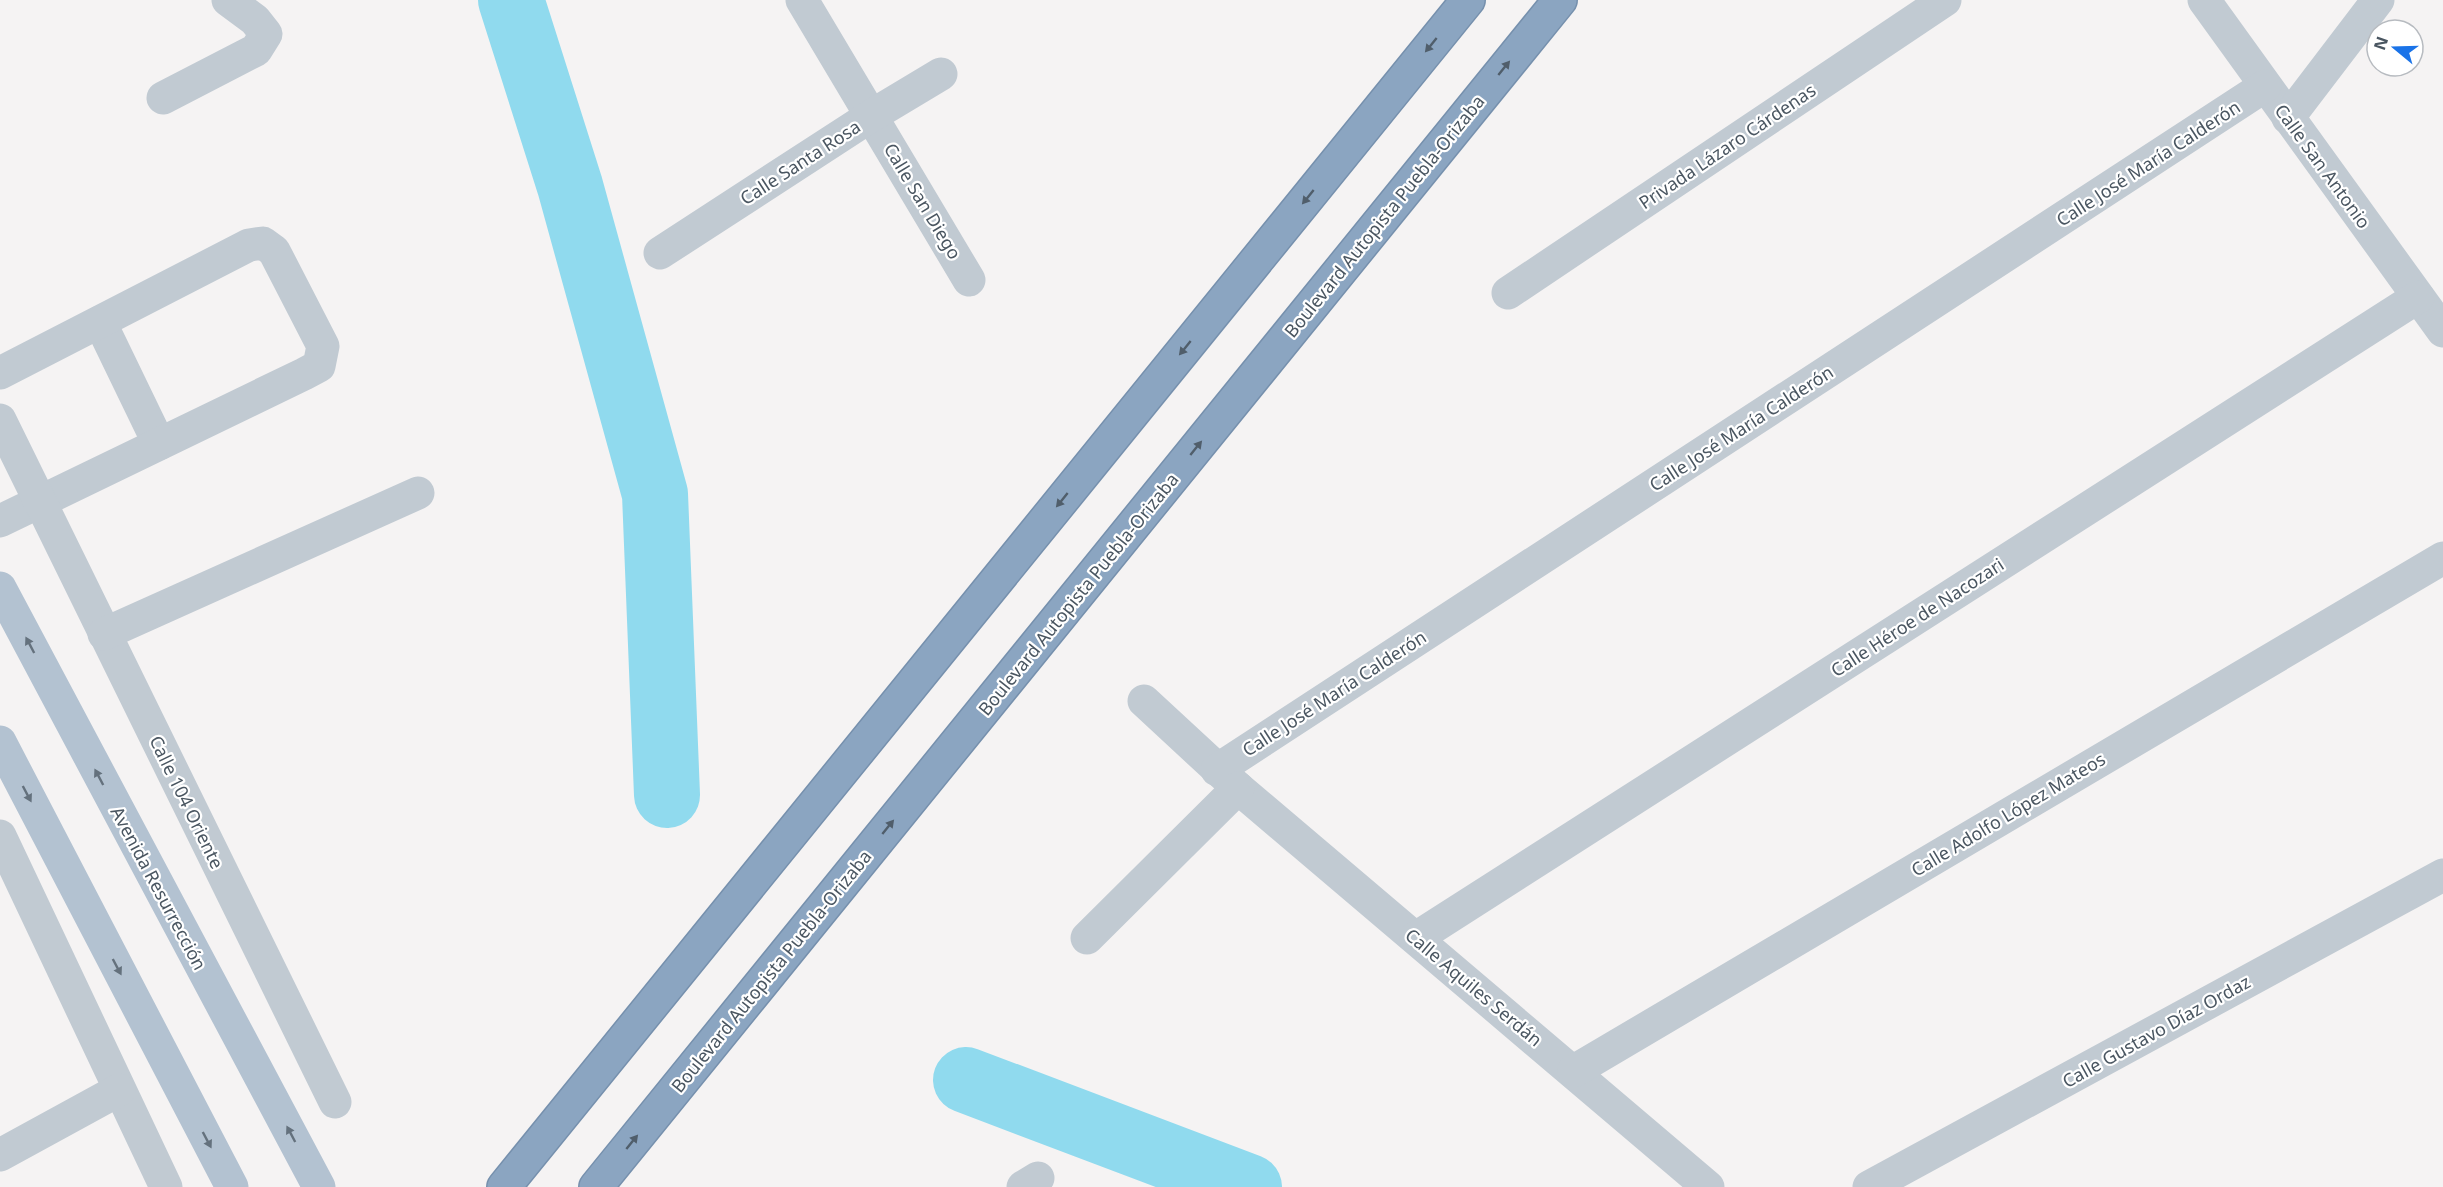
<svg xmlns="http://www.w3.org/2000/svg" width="2443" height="1187" viewBox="0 0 2443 1187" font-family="'Noto Sans',sans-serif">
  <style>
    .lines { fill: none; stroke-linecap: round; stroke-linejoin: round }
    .river { stroke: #90daee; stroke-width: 66 }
    .highway-casing { stroke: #7690ad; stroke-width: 36 }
    .minor { stroke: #c1cad2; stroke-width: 33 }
    .major { stroke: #b3c2d1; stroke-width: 33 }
    .highway { stroke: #8ba5c1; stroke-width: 33 }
    .oneway { fill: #505e6b }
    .oneway2 { fill: #64717d }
    .labels { text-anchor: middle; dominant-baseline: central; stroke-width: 4.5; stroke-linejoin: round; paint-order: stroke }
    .street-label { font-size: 18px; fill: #4a5661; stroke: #fff }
  </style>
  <rect width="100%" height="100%" fill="#f5f3f3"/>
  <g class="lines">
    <g class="river">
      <polyline points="511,0 570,186 655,494 667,795"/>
      <polyline points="966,1080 1249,1187"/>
    </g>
    <defs>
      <g id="highway">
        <polyline points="504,1187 1468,0"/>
        <polyline points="596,1187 1560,0"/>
      </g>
    </defs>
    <use href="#highway" class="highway-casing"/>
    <g class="minor">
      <polyline points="802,0 969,280"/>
      <polyline points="2204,0 2443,331"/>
      <polyline points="163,98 256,50 266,34 255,20 228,0"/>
      <polyline points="2288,118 2378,0"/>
      <polyline points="660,253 871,116 941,74"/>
      <polyline points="1508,293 1945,0"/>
      <polyline points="100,322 159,444"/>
      <polyline points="0,373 249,245 263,243 274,251 323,346 319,366 304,374 0,521"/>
      <polyline points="0,420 335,1102"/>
      <polyline points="104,634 418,493"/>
      <polyline points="1144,701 1238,788 1708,1187"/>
      <polyline points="1217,770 2265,86"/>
      <polyline points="0,836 166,1187"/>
      <polyline points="1087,938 1238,788"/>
      <polyline points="1416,938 2418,297"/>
      <polyline points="1574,1071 2443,558"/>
      <polyline points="0,1155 119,1090"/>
      <polyline points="1023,1187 1038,1178"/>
      <polyline points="1869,1187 2443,875"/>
    </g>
    <g class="major">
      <polyline points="0,588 319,1187"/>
      <polyline points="0,742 232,1187"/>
    </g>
    <use href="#highway" class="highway"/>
  </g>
  <defs><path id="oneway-solid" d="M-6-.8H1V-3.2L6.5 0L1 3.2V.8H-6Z" transform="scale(1.5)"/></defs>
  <g class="oneway">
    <use href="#oneway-solid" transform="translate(1431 45) rotate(129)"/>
    <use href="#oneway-solid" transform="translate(1504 68) rotate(-51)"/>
    <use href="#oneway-solid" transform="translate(1308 197) rotate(129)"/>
    <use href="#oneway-solid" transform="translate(1185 348) rotate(129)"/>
    <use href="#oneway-solid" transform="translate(1196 448) rotate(-51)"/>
    <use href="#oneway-solid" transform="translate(1062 500) rotate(129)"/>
    <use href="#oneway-solid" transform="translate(888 827) rotate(-51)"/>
    <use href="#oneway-solid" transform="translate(632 1142) rotate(-51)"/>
  </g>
  <g class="oneway2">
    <use href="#oneway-solid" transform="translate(30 645) rotate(-118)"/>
    <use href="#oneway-solid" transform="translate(99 777) rotate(-118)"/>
    <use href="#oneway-solid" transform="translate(27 794) rotate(62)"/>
    <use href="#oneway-solid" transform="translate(117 967) rotate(62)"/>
    <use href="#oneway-solid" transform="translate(291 1134) rotate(-118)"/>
    <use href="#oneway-solid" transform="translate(207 1140) rotate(62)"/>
  </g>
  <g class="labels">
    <g class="street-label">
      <text transform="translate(1727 146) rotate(-34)">Privada Lázaro Cárdenas</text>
      <text transform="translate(800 162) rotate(-33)">Calle Santa Rosa</text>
      <text transform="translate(2148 163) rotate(-33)">Calle José María Calderón</text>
      <text transform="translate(2323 166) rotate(54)">Calle San Antonio</text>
      <text transform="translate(923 201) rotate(59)">Calle San Diego</text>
      <text transform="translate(1384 216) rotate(-51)">Boulevard Autopista Puebla-Orizaba</text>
      <text transform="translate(1741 428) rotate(-33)">Calle José María Calderón</text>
      <text transform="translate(1078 594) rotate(-51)">Boulevard Autopista Puebla-Orizaba</text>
      <text transform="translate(1917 617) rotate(-33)">Calle Héroe de Nacozari</text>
      <text transform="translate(1334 693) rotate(-33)">Calle José María Calderón</text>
      <text transform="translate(187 802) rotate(64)">Calle 104 Oriente</text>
      <text transform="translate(2008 814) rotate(-31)">Calle Adolfo López Mateos</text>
      <text transform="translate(159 888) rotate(62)">Avenida Resurrección</text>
      <text transform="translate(771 971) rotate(-51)">Boulevard Autopista Puebla-Orizaba</text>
      <text transform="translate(1474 987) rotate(40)">Calle Aquiles Serdán</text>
      <text transform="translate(2156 1031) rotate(-29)">Calle Gustavo Díaz Ordaz</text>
    </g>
  </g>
  <g transform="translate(2395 48) rotate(289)"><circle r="28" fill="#ffffff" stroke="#b7bbc0" stroke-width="1.5"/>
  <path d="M0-4.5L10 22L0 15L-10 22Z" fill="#1a73e8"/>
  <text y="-9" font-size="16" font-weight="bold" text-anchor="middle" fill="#4a5661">N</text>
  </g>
</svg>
